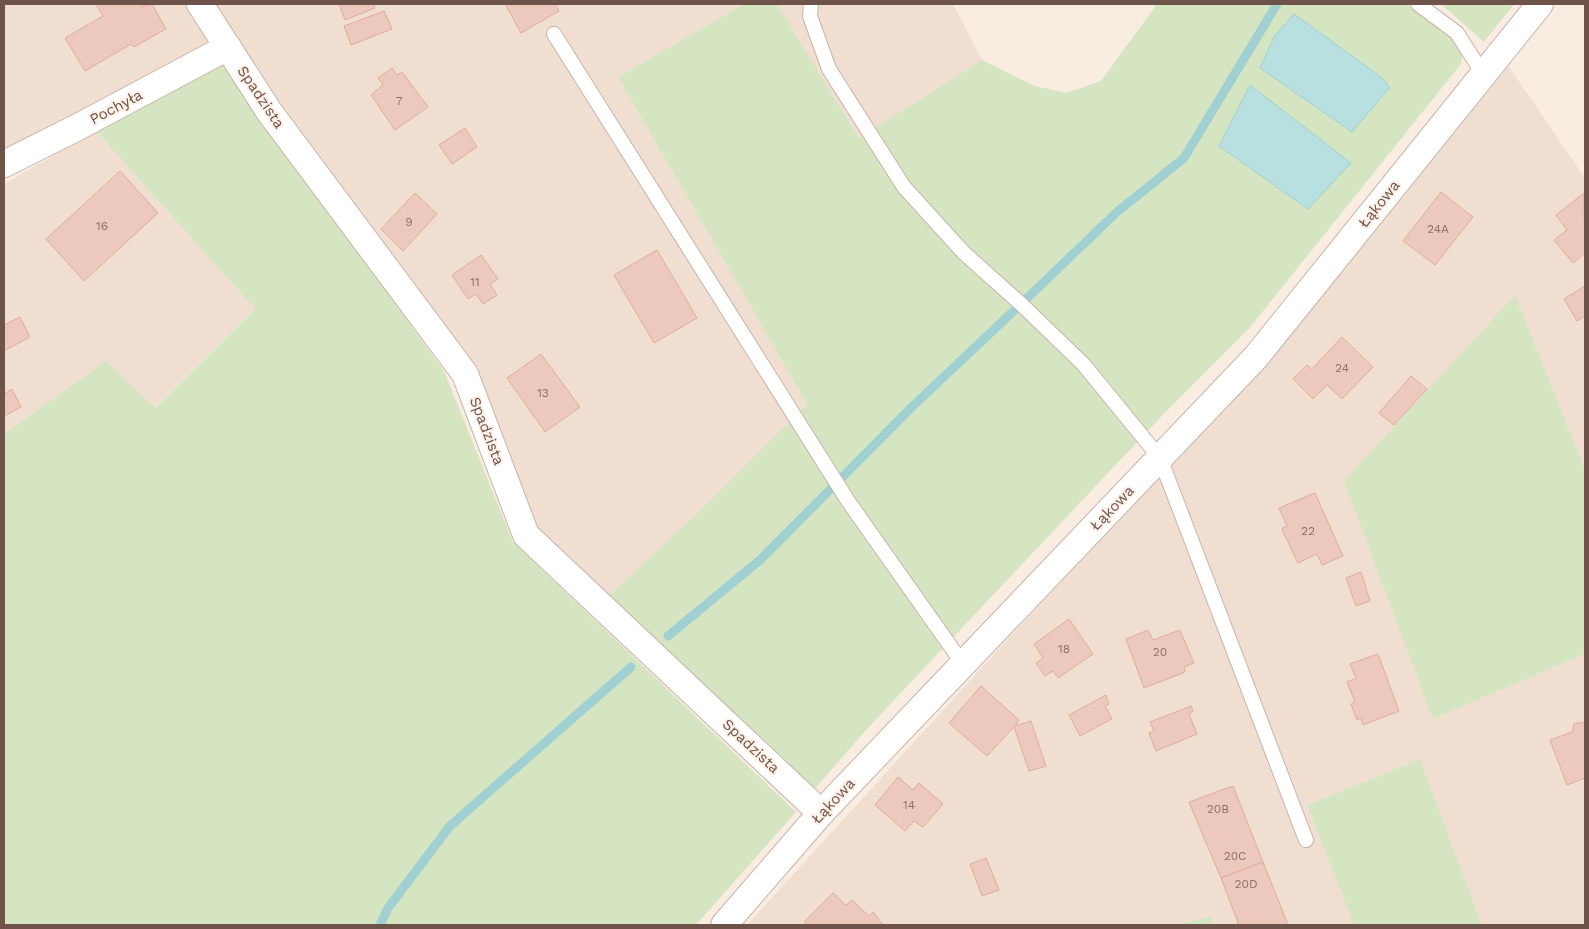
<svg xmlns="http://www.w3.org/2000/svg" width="1589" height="929" viewBox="0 0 1589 929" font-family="'Work Sans',sans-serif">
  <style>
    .residential { fill: #f0ded1 }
    .green { fill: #d5e5c2 }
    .water { fill: #b9e0e1; stroke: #a0d0d1 }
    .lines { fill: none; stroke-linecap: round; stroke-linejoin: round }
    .stream { stroke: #a0d0d1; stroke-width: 9 }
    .building { fill: #ecc9bc; stroke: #ddad9e }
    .lane-casing { stroke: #c9b4aa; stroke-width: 16 }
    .street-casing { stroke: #c9b4aa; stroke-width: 28 }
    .lane { stroke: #fff; stroke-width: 14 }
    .street { stroke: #fff; stroke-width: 26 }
    .labels { text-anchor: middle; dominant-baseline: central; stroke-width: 4; stroke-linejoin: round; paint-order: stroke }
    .number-label { font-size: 12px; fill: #8e7067 }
    .street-label { font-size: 15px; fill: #6e534b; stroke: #fdf1e7 }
  </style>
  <rect width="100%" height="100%" fill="#f9ede2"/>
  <g class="residential">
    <polygon points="4,4 744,4 618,77 807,404 715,496 605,600 526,535 474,370 290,119 233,31 4,153"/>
    <polygon points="777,4 953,4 982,60 859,138"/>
    <polygon points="1505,61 1585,178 1585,469 1515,296 1433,719 1585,654 1585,925 1482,925 1420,759 1307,805 1354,925 1214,925 1211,916 1177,925 747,925 1186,444"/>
    <polygon points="96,131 255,309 154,408 106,361 4,434 4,184"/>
  </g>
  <g class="green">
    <polygon points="744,4 777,4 859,138 982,60 1035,86 1066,93 1101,81 1157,4 1408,4 1464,43 1461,64 1251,326 1157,421 866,730 813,791 605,600 715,496 807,404 618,77"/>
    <polygon points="1441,4 1514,4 1484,42"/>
    <polygon points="221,62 444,371 513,542 796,812 696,925 4,925 4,434 106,361 155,408 255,309 96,131"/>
    <polygon points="1515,295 1585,469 1585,654 1433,719 1344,481"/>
    <polygon points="1420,759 1482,925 1354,925 1307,805"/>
    <polygon points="1211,916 1214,925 1177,925"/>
  </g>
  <g class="water">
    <polygon points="1294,14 1381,77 1390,87 1352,132 1260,68 1274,37"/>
    <polygon points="1250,85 1351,163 1308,209 1219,146"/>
  </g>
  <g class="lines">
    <g class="stream">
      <polyline points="668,636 760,560 914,405 1021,304 1117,212 1184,158 1277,4"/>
      <polyline points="380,925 388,908 450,826 631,667"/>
    </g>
  </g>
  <g class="building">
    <polygon points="96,4 140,4 142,7 148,4 152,4 166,29 134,47 131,44 85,71 65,38 103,16"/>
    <polygon points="339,4 373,4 375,8 345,20"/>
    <polygon points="505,4 555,4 559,11 521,33"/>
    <polygon points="384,11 392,29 351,45 344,26"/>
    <polygon points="392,68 397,75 402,72 428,107 395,130 371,95 383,85 378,78"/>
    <polygon points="465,128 477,147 452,164 439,145"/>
    <polygon points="120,171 158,213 84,281 46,239"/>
    <polygon points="1441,192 1473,217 1435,265 1403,241"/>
    <polygon points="415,193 437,214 403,251 381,229"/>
    <polygon points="1584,193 1585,253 1573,263 1554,240 1567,230 1556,215"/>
    <polygon points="657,250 697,318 654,343 614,275"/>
    <polygon points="481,255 498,279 490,284 497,295 483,304 476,294 468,299 452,275"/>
    <polygon points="1585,286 1585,316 1577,321 1564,299"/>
    <polygon points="20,317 30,337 4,351 4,325"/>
    <polygon points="1342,337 1373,367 1342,399 1327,385 1313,399 1293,379 1307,365 1312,369"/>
    <polygon points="541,354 580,407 545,432 507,378"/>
    <polygon points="1411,376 1427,389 1394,425 1379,413"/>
    <polygon points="12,389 21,407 4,416 4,394"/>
    <polygon points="1315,493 1343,556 1322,565 1317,554 1298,563 1284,534 1282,528 1287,526 1279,508"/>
    <polygon points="1361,572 1370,601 1356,606 1346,578"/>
    <polygon points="1069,619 1093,654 1058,678 1053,671 1045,676 1036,663 1043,658 1034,644"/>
    <polygon points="1148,630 1153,640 1180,630 1194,663 1184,667 1185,672 1144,688 1126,639"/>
    <polygon points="1378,654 1399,711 1363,725 1361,718 1357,720 1351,704 1355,702 1347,682 1356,678 1350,664"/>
    <polygon points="981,686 1019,720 1015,726 1031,721 1046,766 1029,771 1014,727 987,756 949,723"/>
    <polygon points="1106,695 1109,704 1105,706 1112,719 1080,736 1069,715"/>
    <polygon points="1191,706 1193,711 1189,714 1197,734 1156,751 1149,733 1154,731 1150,722"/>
    <polygon points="1582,722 1585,724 1585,778 1567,785 1550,740 1572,732 1574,724"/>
    <polygon points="898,777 913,790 919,783 943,804 923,827 914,821 905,831 875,805"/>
    <polygon points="1233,786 1263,862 1221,878 1189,802"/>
    <polygon points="986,858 999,890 982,896 970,864"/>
    <polygon points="1263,862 1288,925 1239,925 1221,878"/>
    <polygon points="833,893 846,905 852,900 869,916 873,912 883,925 807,925 804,922"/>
  </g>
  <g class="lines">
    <defs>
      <g id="lane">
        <polyline points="811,4 810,16 829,69 904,187 964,253 1021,304 1084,365 1160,458 1306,840"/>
        <polyline points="1418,4 1457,33 1483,74"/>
        <polyline points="554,34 848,501 963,664"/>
      </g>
      <g id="street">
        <polyline points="200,4 268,110 465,374 526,535 821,813"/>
        <polyline points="4,164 78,127 228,47"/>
        <polyline points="724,925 821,813 1256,357 1540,4"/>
      </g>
    </defs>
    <use href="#lane" class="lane-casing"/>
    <use href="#street" class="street-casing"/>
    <use href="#lane" class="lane"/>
    <use href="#street" class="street"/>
  </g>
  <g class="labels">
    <g class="number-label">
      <text x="399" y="101">7</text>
      <text x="409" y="222">9</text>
      <text x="102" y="226">16</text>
      <text x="1438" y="229">24A</text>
      <text x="475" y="282">11</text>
      <text x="1342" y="368">24</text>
      <text x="543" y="393">13</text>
      <text x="1308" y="531">22</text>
      <text x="1064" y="649">18</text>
      <text x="1160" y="652">20</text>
      <text x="909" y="805">14</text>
      <text x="1218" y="809">20B</text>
      <text x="1235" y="856">20C</text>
      <text x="1246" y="884">20D</text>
    </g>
    <g class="street-label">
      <text transform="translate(261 97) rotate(56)">Spadzista</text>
      <text transform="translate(116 107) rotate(-28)">Pochyła</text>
      <text transform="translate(1379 204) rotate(-51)">Łąkowa</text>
      <text transform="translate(487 431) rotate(69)">Spadzista</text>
      <text transform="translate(1112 508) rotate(-46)">Łąkowa</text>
      <text transform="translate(751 746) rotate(43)">Spadzista</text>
      <text transform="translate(833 801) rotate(-47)">Łąkowa</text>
    </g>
  </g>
  <rect width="1589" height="929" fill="none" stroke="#6e534b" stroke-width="10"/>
</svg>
